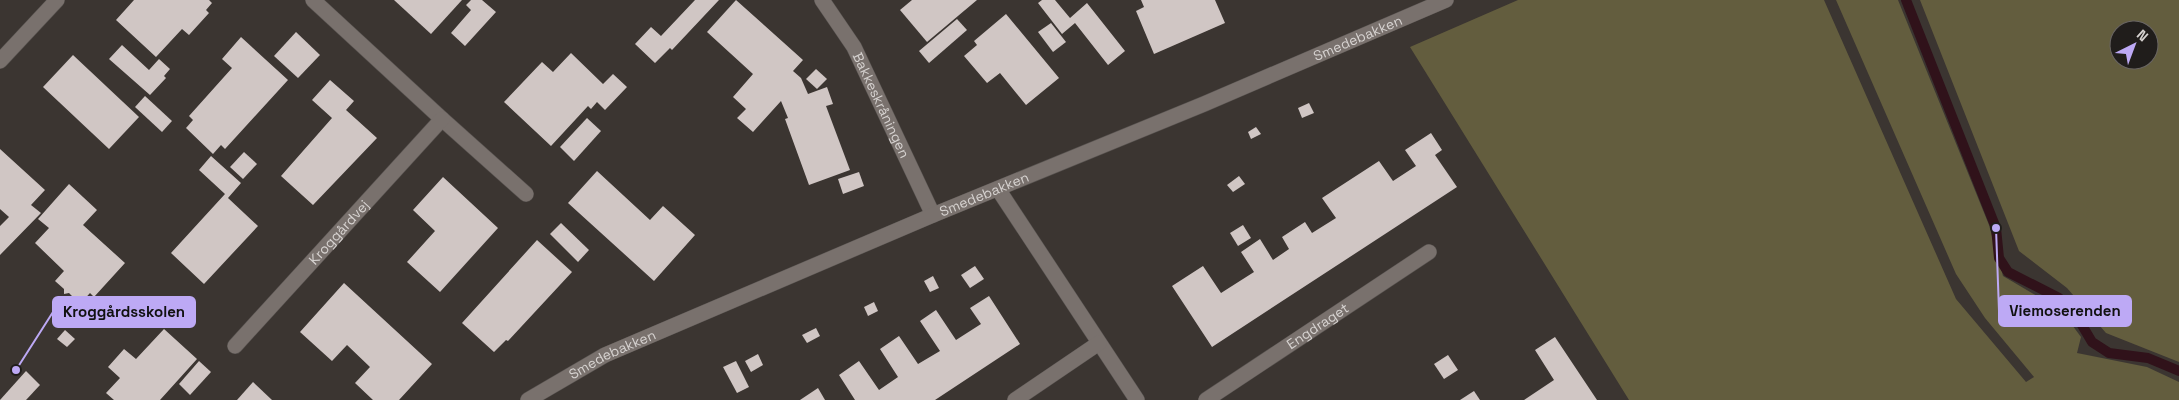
<svg xmlns="http://www.w3.org/2000/svg" width="2179" height="400" viewBox="0 0 2179 400" font-family="'Space Grotesk',sans-serif">
  <style>
    .green { fill: #635d3e; fill-rule: evenodd }
    .lines { fill: none; stroke-linecap: round; stroke-linejoin: round }
    .stream { stroke: #30121a; stroke-width: 10 }
    .building { fill: #d0c6c4 }
    .minor-casing { stroke: #585350; stroke-width: 16 }
    .minor { stroke: #79716d; stroke-width: 15 }
    .labels { text-anchor: middle; dominant-baseline: central; stroke-width: 5; stroke-linejoin: round; paint-order: stroke }
    .street-label { font-size: 14px; fill: #d6d2d0; stroke: #201d1b }
    .leader { fill: none; stroke: #bda9f5; stroke-width: 2 }
    .callout-dot { fill: #bda9f5; stroke: #201d1b; stroke-width: 2 }
    .callout { fill: #bda9f5; stroke: #bda9f5; stroke-width: 2 }
    .callout-label { font-size: 15px; text-anchor: middle; font-weight: bold; fill: #111 }
  </style>
  <rect width="100%" height="100%" fill="#3b3531"/>
  <g class="green">
    <polygon points="1518,0 1824,0 1956,299 2026,382 2034,377 1985,318 1956,274 1836,0 1898,0 1989,225 2003,276 2061,310 2081,337 2077,353 2147,367 2179,382 2179,400 1629,400 1410,47"/>
    <path d="M1920 0H2179V362L2106 333 2067 288 2019 251ZM2119 30H2149V60H2119Z"/>
  </g>
  <g class="lines">
    <polyline class="stream" points="1906,0 1996,228 1999,258 2008,272 2059,298 2076,315 2092,342 2109,353 2148,358 2179,371"/>
  </g>
  <g class="building">
    <polygon points="134,0 209,0 212,3 206,10 209,13 189,35 182,29 156,57 116,20"/>
    <polygon points="394,0 462,0 431,34"/>
    <polygon points="471,0 482,0 496,12 465,46 451,33 471,10 466,5"/>
    <polygon points="695,0 719,0 672,50 670,48 655,63 635,44 651,27 661,36"/>
    <polygon points="736,0 803,60 793,71 801,78 808,94 827,87 833,104 826,106 850,170 809,185 785,119 788,118 781,101 753,132 737,118 746,109 733,97 753,74 707,32"/>
    <polygon points="912,0 977,0 927,42 900,10"/>
    <polygon points="1042,0 1055,0 1070,18 1087,3 1125,51 1108,65 1075,23 1062,34 1038,3"/>
    <polygon points="1141,0 1215,0 1225,23 1154,54 1136,11 1144,7"/>
    <polygon points="1006,14 1059,78 1026,105 1000,73 987,83 964,56 977,45 974,41"/>
    <polygon points="957,19 967,30 929,63 919,51"/>
    <polygon points="1051,23 1066,42 1053,52 1038,32"/>
    <polygon points="296,32 320,55 298,78 274,56"/>
    <polygon points="241,37 288,80 225,149 221,145 213,154 186,128 193,120 189,116 232,68 222,59"/>
    <polygon points="122,45 149,70 159,59 170,69 164,76 166,78 150,95 109,59"/>
    <polygon points="571,53 603,84 613,74 627,87 605,110 597,102 591,109 588,106 551,146 504,102 542,62 553,72"/>
    <polygon points="73,55 139,117 109,149 43,87"/>
    <polygon points="816,69 827,79 817,89 806,79"/>
    <polygon points="330,80 354,101 346,110 377,138 313,205 281,176 332,118 312,100"/>
    <polygon points="145,96 172,121 162,132 135,107"/>
    <polygon points="1309,103 1314,113 1302,118 1298,108"/>
    <polygon points="587,118 601,131 574,161 560,147"/>
    <polygon points="1256,127 1261,134 1251,139 1248,132"/>
    <polygon points="1431,133 1442,150 1435,155 1457,187 1212,347 1172,286 1203,266 1221,293 1254,272 1241,252 1260,239 1273,260 1289,249 1282,237 1305,222 1312,233 1336,218 1322,198 1379,161 1393,181 1416,166 1405,150"/>
    <polygon points="0,149 45,190 31,205 41,213 0,255 0,226 9,217 0,209"/>
    <polygon points="244,152 257,164 243,179 230,167"/>
    <polygon points="211,156 241,183 228,198 258,226 204,284 171,253 225,194 199,170"/>
    <polygon points="597,171 650,220 663,206 695,235 654,281 568,203"/>
    <polygon points="859,172 864,186 843,194 838,179"/>
    <polygon points="1239,176 1245,184 1233,192 1227,185"/>
    <polygon points="443,177 498,228 440,292 407,262 435,231 413,210"/>
    <polygon points="69,184 97,210 83,225 125,263 94,297 90,293 80,304 69,293 64,294 64,289 55,281 64,271 35,243 49,228 38,219"/>
    <polygon points="561,223 589,250 578,262 550,234"/>
    <polygon points="1243,225 1251,238 1238,246 1230,233"/>
    <polygon points="537,240 572,272 508,341 506,340 494,352 462,323"/>
    <polygon points="975,266 984,279 970,288 961,275"/>
    <polygon points="933,276 939,288 930,292 924,281"/>
    <polygon points="344,283 432,364 399,400 373,400 355,383 370,367 347,345 332,361 300,332"/>
    <polygon points="989,296 1020,344 935,400 855,400 839,375 859,361 879,390 898,377 880,349 899,336 918,364 940,351 920,321 936,310 956,340 981,324 970,308"/>
    <polygon points="874,302 878,311 868,316 864,307"/>
    <polygon points="816,328 820,336 807,343 802,335"/>
    <polygon points="164,329 197,359 160,400 114,400 106,393 120,378 108,367 124,349 136,359"/>
    <polygon points="65,330 75,339 67,347 57,339"/>
    <polygon points="1555,337 1597,400 1524,400 1554,380 1535,350"/>
    <polygon points="758,354 763,365 751,372 745,361"/>
    <polygon points="1448,355 1458,370 1444,379 1434,364"/>
    <polygon points="199,361 211,372 190,395 179,384"/>
    <polygon points="736,361 749,387 737,393 723,367"/>
    <polygon points="26,371 40,385 26,400 0,400"/>
    <polygon points="253,382 272,400 237,400"/>
    <polygon points="818,388 825,400 800,400"/>
    <polygon points="1474,391 1480,400 1460,400"/>
  </g>
  <g class="lines">
    <defs>
      <g id="minor">
        <polyline points="313,0 442,119 526,194"/>
        <path id="s1" d="M822 0 854 47 933 215"/>
        <polyline points="0,61 57,0"/>
        <polyline points="998,189 1137,400"/>
        <path id="s2" d="M235 346 442 119"/>
        <path id="s3" d="M528 400 605 355 933 215 1204 104 1446 0"/>
        <polyline points="1015,400 1099,343"/>
        <path id="s4" d="M1206 400 1429 252"/>
      </g>
    </defs>
    <use href="#minor" class="minor-casing"/>
    <use href="#minor" class="minor"/>
  </g>
  <g class="labels">
    <g class="street-label">
      <text stroke="none"><textPath href="#s3" startOffset="906">Smedebakken</textPath></text>
      <text stroke="none"><textPath href="#s1" startOffset="121">Bakkeskråningen</textPath></text>
      <text stroke="none"><textPath href="#s3" startOffset="501">Smedebakken</textPath></text>
      <text stroke="none"><textPath href="#s2" startOffset="154">Kroggårdvej</textPath></text>
      <text stroke="none"><textPath href="#s4" startOffset="134">Engdraget</textPath></text>
      <text stroke="none"><textPath href="#s3" startOffset="96">Smedebakken</textPath></text>
    </g>
  </g>
  <path class="leader" d="M1996 228L1999 311M16 370L53 312"/>
  <g class="callout-dot">
    <circle cx="1996" cy="228" r="5"/>
    <circle cx="16" cy="370" r="5"/>
  </g>
  <g class="callout">
    <rect x="1999" y="296" width="132" height="30" rx="5"/>
    <rect x="53" y="297" width="142" height="30" rx="5"/>
  </g>
  <g class="callout-label">
    <text x="2065" y="316">Viemoserenden</text>
    <text x="124" y="317">Kroggårdsskolen</text>
  </g>
  <g transform="translate(2134 45) rotate(42)"><circle r="24" fill="#201d1b" stroke="#696563"/>
  <path d="M0-4L9 19L0 12L-9 19Z" fill="#bda9f5"/>
  <text y="-8" font-size="14" font-weight="bold" text-anchor="middle" fill="#d6d2d0">N</text>
  </g>
</svg>
